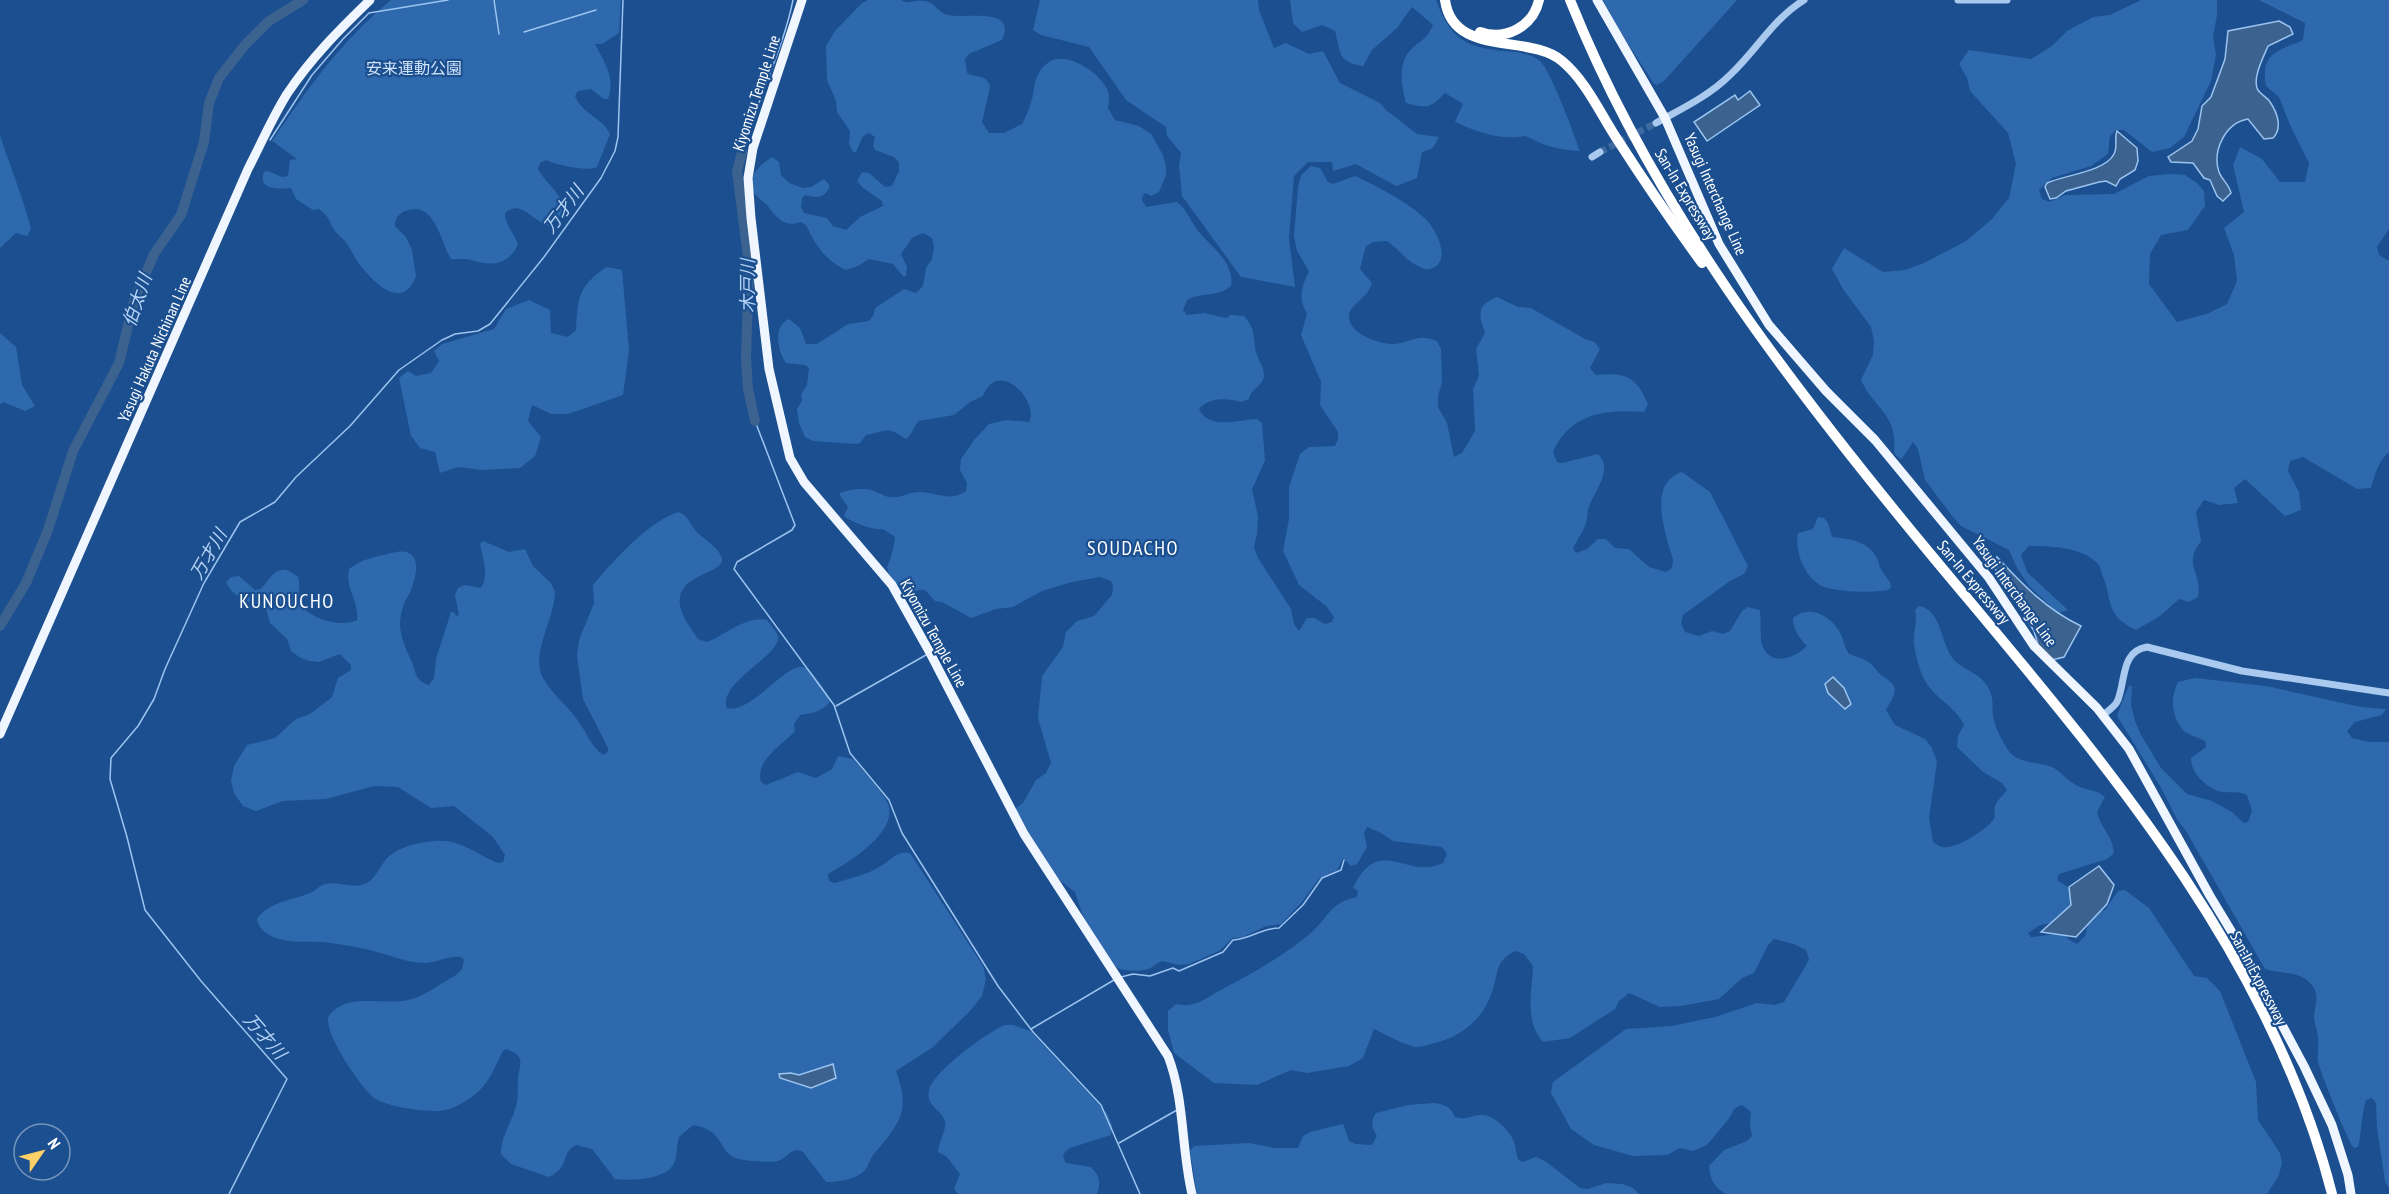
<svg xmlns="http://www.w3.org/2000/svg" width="2389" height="1194" viewBox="0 0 2389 1194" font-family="'PT Sans Narrow','Noto Sans JP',sans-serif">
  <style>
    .green { fill: #2e69ad }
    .water { fill: #3c6290; stroke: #9cc4f0; stroke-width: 1.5 }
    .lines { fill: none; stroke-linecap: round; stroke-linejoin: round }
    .stream { stroke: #9cc4f0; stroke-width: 1.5 }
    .river { stroke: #3c6290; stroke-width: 10 }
    .minor-tunnel { stroke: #3d69a0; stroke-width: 7; stroke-dasharray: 7 3.5; stroke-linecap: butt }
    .minor { stroke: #a9c9ee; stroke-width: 7 }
    .major { stroke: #f0f6ff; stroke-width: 9 }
    .highway { stroke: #fff; stroke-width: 10 }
    .labels { text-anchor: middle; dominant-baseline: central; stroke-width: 4.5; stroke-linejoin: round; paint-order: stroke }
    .park-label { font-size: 16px; fill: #cfe3fa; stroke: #1b4f8f }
    .street-label { font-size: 16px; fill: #fff; stroke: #1b4f8f }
    .water-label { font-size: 18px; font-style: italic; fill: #b5d3f5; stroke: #1b4f8f }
    .quarter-label { font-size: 20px; letter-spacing: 1.5px; fill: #fff; stroke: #1b4f8f }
  </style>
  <rect width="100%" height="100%" fill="#1b4f8f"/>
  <g class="green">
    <path d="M391 0H621L619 33 602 44H595C604 62 616 77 608 99H604L591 89 578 91 575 96C582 114 603 118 610 134L597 167C589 172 556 165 546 160L540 163 538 169C545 183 567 197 564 215L550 226C533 223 522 198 505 213 505 225 515 234 518 245 507 266 490 266 471 260 465 258 458 260 451 259 440 241 435 199 405 211 398 214 395 219 395 226L406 237 412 250 416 276C402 314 371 280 357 261 353 255 350 247 345 241 342 238 338 235 335 231 329 223 331 218 319 209L313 210 296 199 291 188C280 189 257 191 264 172L268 171 282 177 288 176 290 160 297 159 272 141C308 88 341 41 391 0Z"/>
    <path d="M868 0C879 0 891 0 901 0 903 1 908 3 910 2 917 1 921 0 929 2 936 5 940 14 948 15 964 19 1018 6 1002 40L969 54 965 59 967 73C976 78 987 74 990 87L982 122 989 133H1004L1022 124C1026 116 1032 103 1033 94 1035 81 1037 70 1049 62 1067 50 1100 73 1107 89 1110 96 1109 101 1108 108L1115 120 1139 126 1151 134 1163 155 1166 166V175L1159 192 1151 196 1146 193 1143 195 1142 200 1146 207 1177 202C1187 210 1189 218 1196 228 1209 246 1235 261 1231 286 1217 298 1203 291 1187 300L1183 310 1187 315 1204 313 1226 318 1231 315 1244 316C1256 329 1253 338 1256 352 1258 361 1267 370 1263 380 1259 388 1251 389 1249 399L1241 402C1227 398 1209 397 1199 409 1209 431 1240 419 1257 419L1262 423 1265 461 1252 489 1258 516 1257 534 1254 547 1258 558 1291 609 1294 624 1299 631 1307 618H1314L1325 624 1332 622 1334 617 1326 606 1299 585 1283 551 1289 519V487L1300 454 1309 447 1335 446 1338 439V432L1320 405 1321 382 1301 335 1307 314C1298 296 1301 289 1309 271L1297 251 1294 236 1298 187 1301 175 1311 166 1320 168 1328 182 1333 184 1355 176C1375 185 1416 206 1430 224 1438 235 1450 260 1433 268 1428 270 1425 270 1420 267 1407 262 1398 248 1387 241L1373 242 1366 246 1360 269 1372 283C1367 300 1350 303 1349 316 1348 333 1378 344 1392 344 1410 344 1416 332 1437 341L1441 349 1442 382 1438 396V407L1447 423 1454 457 1462 453 1475 431 1473 389 1479 375 1476 349 1485 333C1478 314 1477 305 1497 297L1518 307 1531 308 1585 339 1595 342 1600 349 1590 368 1596 375C1625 372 1637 377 1648 404L1644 412C1606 409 1570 413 1553 452L1557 462 1562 463 1598 454C1615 471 1592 493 1588 510 1587 513 1588 516 1587 519 1585 530 1577 539 1573 549L1576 553 1587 549 1598 539H1606L1615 548 1629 549 1649 567 1666 572 1672 568 1673 560C1666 534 1646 484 1682 472L1710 492 1748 566 1744 574 1730 581 1683 615 1681 623 1685 632 1699 636 1712 631 1723 634 1730 631 1742 611 1748 607 1760 610C1761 620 1760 638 1762 645 1770 667 1794 659 1807 646 1799 638 1793 629 1793 618 1809 604 1830 616 1839 631 1844 639 1844 647 1849 654 1857 657 1866 659 1871 664 1875 667 1877 672 1881 675 1900 687 1897 691 1886 710L1895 725 1925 739 1932 748 1937 762 1929 818 1933 842C1935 843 1940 847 1942 847 1955 850 1989 829 1995 817 1992 804 1999 800 2007 790L2002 783 1983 772 1957 747 1958 736 1964 725C1955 706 1934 698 1924 679 1919 669 1915 654 1914 643 1913 631 1918 621 1915 610L1919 606C1943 610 1940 646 1955 661 1967 672 1981 673 1989 689 1994 698 1992 707 1993 716 1995 728 2002 740 2008 750 2018 765 2040 761 2054 768 2062 773 2068 781 2076 785 2086 791 2096 789 2105 797L2097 812C2101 829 2112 834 2114 853L2107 859 2059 874 2057 880 2072 890 2073 905 2056 922 2040 925 2028 933 2031 937 2064 933 2068 939 2077 944 2085 936 2089 919 2096 913 2105 910 2118 891 2125 890 2149 908 2194 976 2207 978 2220 991 2256 1082 2258 1120 2280 1153 2282 1163 2279 1175 2267 1194H1726C1714 1187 1710 1180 1709 1166L1724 1150 1747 1141 1752 1136 1750 1125 1751 1112 1742 1105 1735 1108 1728 1120 1707 1145 1693 1151 1680 1148 1667 1155 1633 1156 1594 1145 1571 1129 1551 1093 1553 1082 1626 1029 1671 1026 1715 1017 1757 1003 1775 1005 1784 1002 1809 960 1806 950 1794 944 1774 939 1768 945 1754 973 1742 978 1719 999 1681 1006 1660 1007 1629 993 1619 1001 1615 1009 1570 1038 1543 1042C1524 1020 1532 993 1533 966L1524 954 1515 951C1495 962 1499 970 1493 989 1484 1019 1462 1037 1431 1044 1427 1045 1421 1047 1417 1047 1406 1046 1385 1034 1374 1029L1363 1058 1349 1066 1307 1073 1291 1070 1257 1085 1214 1083 1174 1053 1168 1030V1011L1176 1004C1180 1004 1185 1006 1189 1005 1199 1004 1210 996 1219 991 1251 974 1284 956 1312 932 1330 915 1331 902 1357 897L1358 891 1353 888C1379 833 1407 881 1443 863L1447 854 1442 847 1393 841 1381 833 1367 827 1364 833 1367 847 1357 864 1351 866 1343 858 1337 870 1319 879 1301 903 1281 924 1266 926 1243 937 1233 938 1219 951 1189 964 1180 965 1162 961C1157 963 1153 967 1148 969 1140 972 1125 971 1117 968L1085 922 1075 892 1058 879 1023 826 1015 809 1023 803 1036 780 1046 773 1051 763 1038 718 1042 676 1063 647 1066 632 1077 621 1094 616 1112 595 1113 586 1111 581 1100 577 1072 582 1042 591 1013 607 996 609 971 618 942 602 935 601 925 590C916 589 913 594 903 592L889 574 887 567C890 562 895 543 895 537L883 529C875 531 851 522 844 516L848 507 839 494C846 489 864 488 871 490 877 491 883 496 889 497 900 499 910 491 921 492 938 493 951 502 966 491L967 483 960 470 961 459 974 440 989 424 1006 420 1029 422C1040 402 998 357 983 396L970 402 954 415 919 421C913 426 913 434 906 439 886 426 889 431 866 435L860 443 856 444 813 441 805 437 799 423 797 409 802 401 801 395 807 385 809 368 805 365 786 363C778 351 772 327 789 319L800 328 806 344H817L848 324 869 321 873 316 875 308 904 289 916 293 923 286 926 268 932 259 934 247 932 238 923 233 912 238 901 254 907 267 906 276H903L893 264 869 259 858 266 846 270C824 259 816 246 806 225L801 222C784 228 777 218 767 205 763 201 755 196 753 191 747 175 761 164 772 157L779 162 781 175 789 183 803 188 811 187 824 179 830 186C824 199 818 198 805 195L802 198 801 207 804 213 827 218 833 226 846 230 860 217 883 206 882 201 862 187 857 181 862 172 869 173 885 187 892 186 899 171V162L894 157 875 150 873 146 875 137 869 133 863 136 856 152H853L849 144 850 131 837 112 836 101 827 80 826 46 835 31 862 3Z"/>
    <polygon points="1040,0 1258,0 1259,10 1274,48 1286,43 1309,54 1323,51 1340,83 1380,103 1386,110 1417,134 1439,137 1433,148 1422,152 1417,178 1396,186 1356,164 1333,171 1332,162 1308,162 1294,176 1289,238 1295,287 1241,277 1182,196 1179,165 1181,153 1167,136 1166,127 1126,100 1089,47 1041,35 1033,30"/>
    <path d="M1290 0H1436C1452 44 1470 48 1514 52 1522 53 1534 55 1540 61 1551 71 1574 134 1580 151 1560 150 1544 146 1526 136 1502 141 1477 132 1455 122L1463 104 1445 93C1430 108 1428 109 1406 103 1402 89 1398 66 1408 53 1418 40 1425 43 1433 25L1412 7 1397 28 1372 50 1363 66C1337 62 1341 53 1335 31L1322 25 1302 32 1293 23Z"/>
    <polygon points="1603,0 1737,0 1664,81 1657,85 1654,84 1619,30"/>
    <path d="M2141 0H2217V15L2213 37 2216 55 2211 81 2184 137 2170 148 2152 152 2124 130H2116L2110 136 2108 154 2091 166 2052 178 2039 190 2042 199 2050 202 2065 195 2114 194 2149 176 2171 174 2185 175 2197 183 2204 191 2205 206 2188 230 2161 235 2150 254 2149 284 2177 322 2209 313 2227 304 2237 281 2234 255 2224 228 2244 212 2233 165 2240 147 2262 159 2280 182H2305L2309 163 2290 125 2279 97 2266 86C2260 53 2278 51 2303 40L2305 23 2259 0H2389V229L2377 247 2379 255 2389 261V452C2378 461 2375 475 2371 488L2357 489 2303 457 2290 461 2288 471 2299 492 2301 510 2285 516 2245 479 2234 488 2238 503 2219 505 2204 500 2196 512 2201 541C2182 566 2203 572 2198 597L2189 602 2179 599 2160 616 2136 630C2104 615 2113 600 2102 574 2101 570 2099 564 2096 562 2081 547 2049 546 2029 546L2021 555 2027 572 2068 610 2058 613 2029 586 2017 568 2009 550 1961 526 1953 517 1925 480 1918 449 1913 442 1901 460 1894 453C1898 413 1874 409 1861 380L1873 355 1874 341 1871 327 1843 289 1832 269 1844 248 1883 272 1905 270 1924 263 1966 241 1992 219 2009 198 2016 164 2008 133 1970 91 1967 78 1959 64 1969 50 2031 59 2052 46 2067 31 2093 17 2110 15Z"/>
    <path d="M0 135C10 167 23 197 31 229L27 236 16 233 0 248Z"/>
    <path d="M606 267 622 270 629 350 623 395 568 414H551L532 405 528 421 541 437 535 456 520 468 482 470 458 467 440 473 435 452 420 448 411 436 399 378 408 371 416 376 431 373 439 361 434 351 442 344 494 329 506 309 529 300 550 310 551 333 568 337 576 330C578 297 578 287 606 267Z"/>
    <polygon points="0,333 16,347 22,385 35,406 25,411 3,402 0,404"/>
    <path d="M678 512C690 516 691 528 700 535 757 577 686 564 680 597 677 611 691 628 698 639L707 642C725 635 747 615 767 620 770 624 776 631 778 636 782 655 717 683 727 708 749 715 786 664 802 667 808 668 813 674 816 678 822 686 828 693 830 702 821 712 813 713 800 715L794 724 795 731C783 745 755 759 761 782L766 785 798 772 816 778 832 769 838 756 853 759C861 769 885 795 888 804 899 832 848 863 828 874L829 881 835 883C850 878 867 875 881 866 891 860 897 850 910 853L983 966 986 979 982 996 969 1012 933 1047 896 1071C911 1112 900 1122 874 1154 870 1158 869 1166 865 1170 856 1180 838 1182 826 1182L803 1152C791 1146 788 1158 778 1161 771 1163 743 1161 736 1158 718 1152 725 1130 693 1125L679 1137C676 1146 678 1158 673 1165 664 1180 630 1181 615 1179L592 1149 576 1145C560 1153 571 1166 549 1177L511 1164 501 1154C500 1138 512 1122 516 1106 519 1096 517 1087 518 1078 520 1062 526 1056 506 1049L503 1051C493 1069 491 1082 473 1096 464 1103 451 1110 440 1111 425 1112 385 1107 373 1097 361 1088 321 1029 329 1016 346 991 388 1007 412 999 426 995 443 982 456 975L462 969 464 960 461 957C451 955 437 962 426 963 409 963 396 957 380 953 364 948 347 945 330 943 314 940 296 944 279 939 268 935 259 931 257 919 268 902 293 900 310 893 315 891 320 885 326 884 340 881 352 890 367 883 375 878 379 869 384 862 395 847 416 843 434 841 459 838 476 854 498 863L503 862 505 855 493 837 454 806 431 808 398 787 374 786 326 799 283 801 256 811 243 806 234 793 231 781 234 766 247 745 275 738 296 719 310 714 332 697 338 678 351 670V665L340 654 319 662 309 661 299 657 291 651 287 639 270 623 266 609C251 603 232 597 226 582L231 577 239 576 255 590 261 589C272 576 279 560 298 577 301 586 297 598 301 605 310 619 343 628 357 620 359 600 345 589 349 569 362 559 375 557 391 553 421 545 419 569 411 590 409 596 404 601 403 607 396 628 403 642 411 660 416 672 415 681 429 685L434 678 436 659 451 612H454L456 616 459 615 455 595 458 588 465 585 481 588C489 576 483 558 480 544L483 541 509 552 525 549 533 566 551 583 555 592C555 618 530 654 543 678 551 693 566 704 576 718 586 730 590 746 603 755L608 752V748L583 699 577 656 579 640 594 603 593 585C613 561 648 522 678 512Z"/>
    <path d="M1818 517 1824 518 1828 523 1832 537C1849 539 1867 540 1877 558 1879 562 1879 567 1882 571 1886 578 1890 579 1891 587L1888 590C1871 593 1844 592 1827 588 1806 582 1794 552 1798 533L1813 529Z"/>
    <path d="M2195 678 2266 686 2361 707 2386 709 2382 715 2355 722 2347 731 2352 738 2369 742H2389V1188L2385 1181 2377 1128 2376 1103 2372 1098 2366 1100C2361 1115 2362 1131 2358 1147L2354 1148C2349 1144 2320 1071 2318 1062 2317 1055 2319 1046 2318 1039 2318 1031 2314 1024 2314 1016 2315 1003 2321 993 2309 982 2298 971 2280 974 2265 969L2186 831 2177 819 2160 786 2117 716C2119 711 2127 688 2130 685L2132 687 2131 705 2135 721 2141 735 2161 768 2187 794 2212 801 2232 812 2244 823 2248 822 2252 811 2247 795C2238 790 2228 794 2218 791 2205 786 2191 773 2191 758L2206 747 2205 741C2199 737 2189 736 2184 731 2171 717 2170 698 2178 682Z"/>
    <path d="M1005 1025H1013L1030 1031 1107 1113 1112 1125 1111 1135 1070 1148 1065 1152 1063 1157 1066 1163 1091 1167C1100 1177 1101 1181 1097 1194H958L954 1189 960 1174 947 1157 938 1152C938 1143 947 1130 945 1122 942 1109 925 1107 929 1090 934 1071 987 1032 1005 1025Z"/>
    <path d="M1434 1103C1446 1105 1450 1106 1455 1117 1469 1121 1471 1114 1484 1115 1494 1116 1509 1130 1513 1140 1516 1146 1516 1153 1518 1159L1523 1162 1536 1157 1545 1161 1580 1188 1588 1189 1606 1183 1622 1184 1633 1188 1639 1194H1197L1190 1151 1194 1146 1249 1143 1275 1148H1298L1303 1136 1310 1132 1343 1124 1349 1141 1356 1144 1372 1145 1377 1136C1372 1128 1370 1121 1376 1113L1408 1105Z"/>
  </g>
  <g class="water">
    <path d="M2279 21 2290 27 2293 34 2268 46C2264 56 2253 76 2257 88 2259 94 2267 97 2270 102 2277 112 2283 128 2273 138L2264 139 2248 119C2225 123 2212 151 2219 172 2222 180 2229 184 2231 193L2223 201 2217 196 2210 180 2204 178 2193 163 2171 162 2168 157 2192 141 2198 129 2202 106 2211 97 2225 59 2228 31Z"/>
    <polygon points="1750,91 1760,105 1707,141 1694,122 1735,95 1738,100"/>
    <path d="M2117 131 2137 148 2138 161 2135 170 2120 179 2116 186 2106 181 2099 182 2066 191 2056 198 2050 199 2045 187 2047 183C2064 175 2105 172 2114 154 2118 147 2114 138 2117 131Z"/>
    <path d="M1997 557C2022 584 2047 610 2081 626L2064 657 2052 660 2038 645 2034 631 1992 564Z"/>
    <polygon points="1833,677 1844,688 1851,704 1845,709 1828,693 1825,684"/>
    <polygon points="2099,866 2114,885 2107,904 2076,937 2041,932 2071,905 2069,887"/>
    <polygon points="833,1064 836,1078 811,1088 780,1078 779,1074 791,1073 799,1075"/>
  </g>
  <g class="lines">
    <g class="stream">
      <polyline points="494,0 499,34"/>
      <polyline points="524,32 596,10"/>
      <polyline points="270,140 312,75 343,39 369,13 448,0"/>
      <path d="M746 141C760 93 783 49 793 0"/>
      <polyline points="755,421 795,525 792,530 737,562 734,569 834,705 850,753 889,800 902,833 998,986 1033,1032 1101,1105 1140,1194"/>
      <polyline points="836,706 926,655"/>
      <path d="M1121 977 1133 974 1150 976 1173 968 1179 971 1223 952 1233 940C1250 939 1262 928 1279 928L1303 905 1322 878 1341 870 1344 860"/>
      <polyline points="1031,1029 1114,980"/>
      <polyline points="1119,1143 1177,1110"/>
      <polyline points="229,1194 287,1079 201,981 145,910 127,837 110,779 111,758 138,726 154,699 165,669 204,583 240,522 275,502 296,477 350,426 399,370 442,340 455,334 478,331 490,324 544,257 601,178 615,151 618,137 623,0"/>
    </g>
    <g class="river">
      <polyline points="742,152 737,171 749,265 746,358 748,389 755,421"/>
      <polyline points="0,626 26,583 48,530 73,451 119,363 134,301 154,254 181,215 204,142 209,103 219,78 245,45 269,21 303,0"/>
    </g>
    <polyline class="minor-tunnel" points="1600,152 1656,123"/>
    <g class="minor">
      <polyline points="1958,0 2007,0"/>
      <path d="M1656 123C1681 109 1709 96 1730 75 1756 51 1773 19 1804 0"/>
      <polyline points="1592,157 1600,152"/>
      <path d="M2103 715C2108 711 2114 707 2117 702 2126 683 2120 651 2147 647L2242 671 2389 693"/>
    </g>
    <g class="major">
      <path d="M802 0 753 148 748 178 751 218 769 369 790 458 804 482 892 585 929 651 1024 834 1168 1056C1185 1100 1181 1148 1192 1194"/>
      <polyline points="1597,0 1665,118 1719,244 1769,325 1826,391 1875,440 1989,578 2034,646 2097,708 2129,749 2210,896 2239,944 2304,1066 2332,1125 2348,1175 2351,1194"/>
      <path d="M0 734 248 169C261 144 272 118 287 94 311 58 340 29 370 0"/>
    </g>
    <g class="highway">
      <path d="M1445 0C1453 58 1529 33 1562 61 1586 81 1600 113 1617 139 1644 181 1672 222 1702 263"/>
      <path d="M1570 0C1652 205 1788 382 1928 551 2089 745 2268 943 2332 1194"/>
      <path d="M1480 32C1505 41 1533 27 1539 0"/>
    </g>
  </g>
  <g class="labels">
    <g class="park-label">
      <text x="414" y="68">安来運動公園</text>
    </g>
    <g class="street-label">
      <text transform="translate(756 93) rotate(-72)">Kiyomizu Temple Line</text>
      <text transform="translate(1686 194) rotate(59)">San-In Expressway</text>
      <text transform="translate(1716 194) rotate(66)">Yasugi Interchange Line</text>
      <text transform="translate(154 349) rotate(-66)">Yasugi Hakuta Nichinan Line</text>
      <text transform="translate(1974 582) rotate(50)">San-In Expressway</text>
      <text transform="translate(2015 591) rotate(54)">Yasugi Interchange Line</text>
      <text transform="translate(934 633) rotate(61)">Kiyomizu Temple Line</text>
      <text transform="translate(2259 978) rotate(62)">San-In Expressway</text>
    </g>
    <g class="water-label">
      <text transform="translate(563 209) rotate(-53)">万才川</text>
      <text transform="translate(747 286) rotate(-90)">木戸川</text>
      <text transform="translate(137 300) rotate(-71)">伯太川</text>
      <text transform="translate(208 554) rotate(-60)">万才川</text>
      <text transform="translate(265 1036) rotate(49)">万才川</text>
    </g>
    <g class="quarter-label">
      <text x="1133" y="548">SOUDACHO</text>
      <text x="287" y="601">KUNOUCHO</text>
    </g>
  </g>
  <g transform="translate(42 1152) rotate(55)"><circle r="28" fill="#1b4f8f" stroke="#7695bc" stroke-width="1.5"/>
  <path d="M0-4.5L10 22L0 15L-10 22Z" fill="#ffd166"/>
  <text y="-9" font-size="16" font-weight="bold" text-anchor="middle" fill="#ffffff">N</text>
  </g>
</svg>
